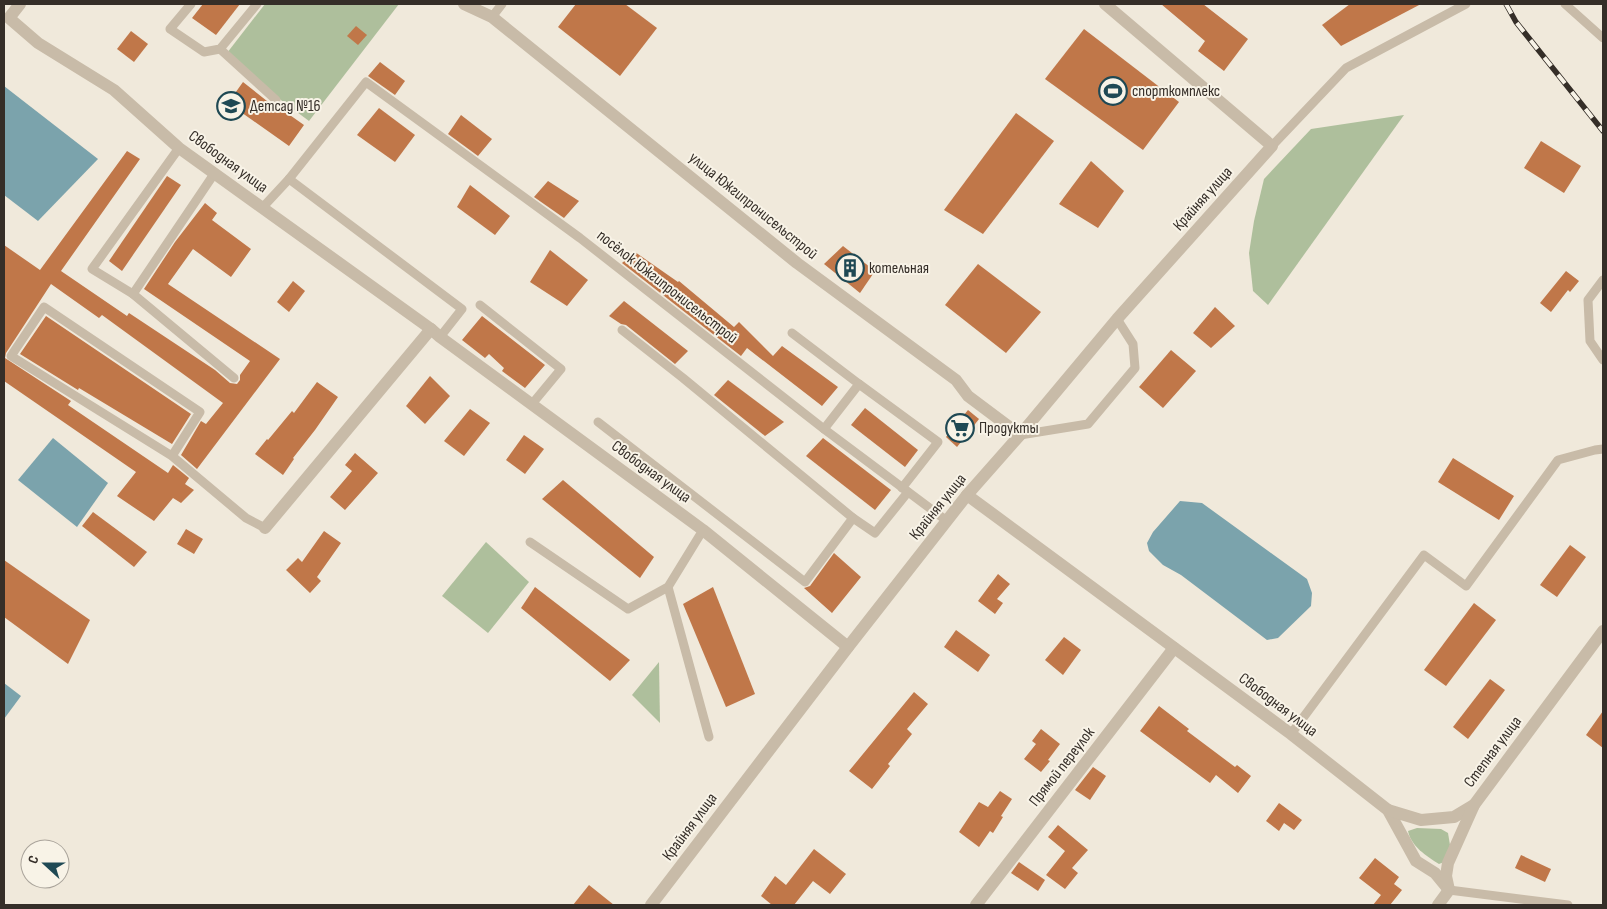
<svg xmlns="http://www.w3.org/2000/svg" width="1607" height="909" viewBox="0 0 1607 909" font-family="'Sofia Sans Condensed',sans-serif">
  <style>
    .green { fill: #aebf9c }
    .water { fill: #7ba3ac }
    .building { fill: #c07749 }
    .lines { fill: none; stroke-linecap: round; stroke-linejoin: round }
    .service { stroke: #c8bba8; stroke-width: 9 }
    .minor { stroke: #c8bba8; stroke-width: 12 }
    .tertiary { stroke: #c8bba8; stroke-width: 12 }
    .rail-casing { stroke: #352e28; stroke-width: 5.5 }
    .rail { stroke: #f8f3e7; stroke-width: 4; stroke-dasharray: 11; stroke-linecap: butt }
    .labels { text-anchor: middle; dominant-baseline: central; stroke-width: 4; stroke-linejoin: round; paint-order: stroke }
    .poi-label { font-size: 16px; fill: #352e28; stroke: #f8f3e7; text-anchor: start }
    .street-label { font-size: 16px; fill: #352e28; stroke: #f8f3e7 }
  </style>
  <rect width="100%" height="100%" fill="#f0e9db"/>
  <g class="green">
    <polygon points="265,4 399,4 309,121 235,66 227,53"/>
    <polygon points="1404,115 1268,305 1253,291 1249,253 1254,221 1264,179 1311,129"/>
    <polygon points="486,542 529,582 488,633 442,596"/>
    <polygon points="659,662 660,723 632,695"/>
    <path d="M1417 828 1441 829 1448 833 1450 845 1444 862 1439 864C1426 856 1411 846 1408 831Z"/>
  </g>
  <g class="water">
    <polygon points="4,86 98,159 38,221 4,195"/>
    <polygon points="53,438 108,483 77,527 18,480"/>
    <polygon points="1180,501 1202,503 1307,579 1312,593 1311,606 1278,638 1267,640 1181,575 1163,565 1149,551 1147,543 1153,532"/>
    <polygon points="4,683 21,696 4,719"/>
  </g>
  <g class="building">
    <polygon points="203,4 240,4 216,35 192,18"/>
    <polygon points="576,4 625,4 657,28 620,76 558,27"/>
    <polygon points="1161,4 1203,4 1248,39 1224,71 1198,51 1205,41"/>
    <polygon points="1350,4 1421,4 1341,46 1322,25"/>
    <polygon points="356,26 367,35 358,45 347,36"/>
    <polygon points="1084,29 1179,102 1143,150 1045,79"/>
    <polygon points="131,31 148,44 134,62 117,49"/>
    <polygon points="380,62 405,81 395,95 368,76"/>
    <polygon points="243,82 272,105 277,106 304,125 289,146 228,103"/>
    <polygon points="379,108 415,135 395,162 357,135"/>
    <polygon points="1016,113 1054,141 983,234 944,210"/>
    <polygon points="461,115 492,139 478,156 448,134"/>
    <polygon points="1541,141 1581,166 1564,193 1524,168"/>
    <polygon points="127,151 140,159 61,271 127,316 129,313 215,370 230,383 237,384 240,380 240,375 250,361 144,289 175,242 205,203 217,213 212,220 251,249 231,277 193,249 168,284 280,359 197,469 181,455 201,421 206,424 223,403 102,315 99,318 51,284 6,353 5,358 71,401 68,405 168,473 173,465 189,478 185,484 194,490 181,503 173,498 154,521 117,496 136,472 4,381 4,245 40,270"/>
    <polygon points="1091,161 1124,191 1098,228 1059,204"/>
    <polygon points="167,176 181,185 122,271 109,261"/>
    <polygon points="548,181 579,201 564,218 534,197"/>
    <polygon points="470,185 510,216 495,235 457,207"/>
    <polygon points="843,246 875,271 860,293 824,264"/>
    <polygon points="550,250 588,280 567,306 530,282"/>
    <polygon points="635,252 678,282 679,281 734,327 739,322 773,356 782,346 838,387 822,406 747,348 741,356 622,263"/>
    <polygon points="978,264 1041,312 1006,353 945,305"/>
    <polygon points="1566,271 1579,281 1570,292 1568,290 1551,312 1540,303"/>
    <polygon points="293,281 305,291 289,312 277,302"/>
    <polygon points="624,301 688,351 675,364 626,325 621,324 609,316"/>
    <polygon points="1215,307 1235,326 1211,348 1193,333"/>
    <polygon points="46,316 191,414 172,444 79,388 78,390 20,354"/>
    <polygon points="482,316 545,365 525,388 502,371 504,368 489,354 485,358 462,340"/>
    <polygon points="1171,350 1196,371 1163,408 1139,387"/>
    <polygon points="430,376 450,396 425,424 406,406"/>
    <polygon points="728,380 784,422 765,436 714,395"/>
    <polygon points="317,382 338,397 315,430 293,458 294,459 283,475 255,454 267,439 268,440 292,411 294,413"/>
    <polygon points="865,408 918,450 905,467 851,425"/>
    <polygon points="470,409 490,423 464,456 444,441"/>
    <polygon points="968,410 979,419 957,447 946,437"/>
    <polygon points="524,435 544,449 525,474 506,460"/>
    <polygon points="823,438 891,490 875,510 806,456"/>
    <polygon points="355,453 378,473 345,510 330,497 352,471 345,465"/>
    <polygon points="1453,458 1514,496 1499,520 1438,482"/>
    <polygon points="563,480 654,557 640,578 542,499"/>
    <polygon points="93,512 147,552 134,567 82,526"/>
    <polygon points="186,529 203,539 194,554 177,544"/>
    <polygon points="324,531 341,543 317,577 321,581 310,593 286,570 298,558 302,562"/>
    <polygon points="1570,545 1586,557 1557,597 1540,585"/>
    <polygon points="834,553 861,577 832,613 804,588 810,586"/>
    <polygon points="4,560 90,620 68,664 4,617"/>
    <polygon points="998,574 1010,584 997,599 1003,603 995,614 978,601"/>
    <polygon points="535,587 630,660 610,681 521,608"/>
    <polygon points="713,587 755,694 726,707 683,604"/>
    <polygon points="1474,603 1496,620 1446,686 1424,670"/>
    <polygon points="956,630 990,655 978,672 944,647"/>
    <polygon points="1064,637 1081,650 1063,675 1045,660"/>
    <polygon points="1490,679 1505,690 1468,739 1453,727"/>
    <polygon points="914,692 928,704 907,729 912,734 888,764 890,766 872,789 849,771"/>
    <polygon points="1159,706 1189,729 1187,731 1235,767 1237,765 1251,776 1238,793 1216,775 1210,783 1140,731"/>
    <polygon points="1603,711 1603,748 1586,735"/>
    <polygon points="1041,729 1060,744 1048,760 1050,761 1041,772 1024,759 1036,744 1032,741"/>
    <polygon points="1093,767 1106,776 1090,800 1075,790"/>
    <polygon points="1000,791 1012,799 1001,816 1003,817 993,833 990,831 979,847 959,832 979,802 988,807"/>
    <polygon points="1279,803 1302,820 1294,830 1284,823 1279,831 1266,821"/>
    <polygon points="1058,825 1088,850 1072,868 1078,873 1065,889 1046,875 1065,851 1048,837"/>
    <polygon points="814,849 846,874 830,894 813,881 794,905 772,905 761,896 775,876 786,885"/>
    <polygon points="1521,855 1551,869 1545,882 1515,868"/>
    <polygon points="1375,858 1399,877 1394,884 1402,890 1390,905 1373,905 1381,895 1359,878"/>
    <polygon points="1019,862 1045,880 1038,891 1011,873"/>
    <polygon points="589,885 614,905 573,905"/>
  </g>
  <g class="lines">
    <g class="service">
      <polyline points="191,4 170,29 204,52 220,49 257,4"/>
      <polyline points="1565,4 1603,38"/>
      <polyline points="492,17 502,4"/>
      <polyline points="220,49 276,100"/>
      <polyline points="1272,146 1346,68 1466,4"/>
      <polyline points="214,174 133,294 234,378"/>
      <polyline points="289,179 462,309 440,337"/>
      <polyline points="263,207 289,179 366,82 580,238 824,429 947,521"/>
      <polyline points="1603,280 1588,300 1590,341 1603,360"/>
      <polyline points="133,294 92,269 179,148"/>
      <polyline points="480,305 561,369 532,404"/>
      <polyline points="622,330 683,378 853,518"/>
      <polyline points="792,333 859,384 824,429"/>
      <polyline points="859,384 938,442 902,488"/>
      <polyline points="598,422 805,582 853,518 875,533 908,492"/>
      <polyline points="1020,435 1088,424 1135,368 1133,344 1117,319"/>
      <polyline points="172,456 200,412 44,307 11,356 172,456 246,518 265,528"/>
      <polyline points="530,542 628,609 668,587 703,530"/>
      <polyline points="668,587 709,737"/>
      <polyline points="1291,734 1424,555 1466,586 1558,460 1595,450 1603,449"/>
      <polyline points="1449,890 1568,905"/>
    </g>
    <g class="minor">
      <polyline points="20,4 9,18 38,43 114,90 179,148 431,329 440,337 703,530 848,647"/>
      <polyline points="464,4 492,17 797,263 956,380 968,396 1020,435"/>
      <polyline points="1105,4 1272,146 1117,319 1020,435 967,495 1291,734 1388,810 1416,861 1435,873 1449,890"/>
      <polyline points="265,528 431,329"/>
      <polyline points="1388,810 1421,820 1454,817 1474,805"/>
      <polyline points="976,905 1174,648"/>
      <polyline points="1438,905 1449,890 1446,876 1448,863 1474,805 1603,631"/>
    </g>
    <polyline class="tertiary" points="651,905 848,647 967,495"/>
    <defs>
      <polyline id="rail" points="1506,4 1516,22 1603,131"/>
    </defs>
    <use href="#rail" class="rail-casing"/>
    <use href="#rail" class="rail"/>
  </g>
  <defs>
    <symbol id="stadium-ring" viewBox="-11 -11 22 22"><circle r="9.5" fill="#f8f3e7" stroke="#1f4954" stroke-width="1.5"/><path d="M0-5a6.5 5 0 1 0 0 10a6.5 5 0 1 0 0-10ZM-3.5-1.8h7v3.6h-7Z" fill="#1f4954"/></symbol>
    <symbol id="school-ring" viewBox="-11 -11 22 22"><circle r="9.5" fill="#f8f3e7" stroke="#1f4954" stroke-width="1.5"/><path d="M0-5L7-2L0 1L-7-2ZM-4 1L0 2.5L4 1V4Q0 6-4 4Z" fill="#1f4954"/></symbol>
    <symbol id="building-ring" viewBox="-11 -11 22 22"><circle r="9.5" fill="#f8f3e7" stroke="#1f4954" stroke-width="1.5"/><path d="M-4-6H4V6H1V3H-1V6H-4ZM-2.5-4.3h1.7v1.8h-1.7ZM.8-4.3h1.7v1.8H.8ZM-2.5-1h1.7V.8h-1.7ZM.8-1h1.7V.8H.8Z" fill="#1f4954"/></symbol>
    <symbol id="supermarket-ring" viewBox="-11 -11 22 22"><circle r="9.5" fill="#f8f3e7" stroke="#1f4954" stroke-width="1.5"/><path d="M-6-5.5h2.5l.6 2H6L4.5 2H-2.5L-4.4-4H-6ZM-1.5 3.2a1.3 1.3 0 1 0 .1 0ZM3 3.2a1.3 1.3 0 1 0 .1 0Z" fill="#1f4954"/></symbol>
  </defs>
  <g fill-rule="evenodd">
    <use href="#stadium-ring" x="1097" y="75" width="32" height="32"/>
    <use href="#school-ring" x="215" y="90" width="32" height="32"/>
    <use href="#building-ring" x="834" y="252" width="32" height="32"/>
    <use href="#supermarket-ring" x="944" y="412" width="32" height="32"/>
  </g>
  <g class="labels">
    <g class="poi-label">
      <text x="1132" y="91">спорткомплекс</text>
      <text x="250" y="106">Детсад №16</text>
      <text x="869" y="268">котельная</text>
      <text x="979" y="428">Продукты</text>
    </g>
    <g class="street-label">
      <text transform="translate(228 162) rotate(36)">Свободная улица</text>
      <text transform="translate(1203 199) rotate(-48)">Крайняя улица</text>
      <text transform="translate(753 206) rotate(39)">улица Южгипронисельстрой</text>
      <text transform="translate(667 287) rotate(38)">посёлок Южгипронисельстрой</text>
      <text transform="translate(651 472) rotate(36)">Свободная улица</text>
      <text transform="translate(938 507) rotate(-51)">Крайняя улица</text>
      <text transform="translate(1278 705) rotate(37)">Свободная улица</text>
      <text transform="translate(1493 752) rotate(-53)">Степная улица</text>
      <text transform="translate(1062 767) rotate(-52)">Прямой переулок</text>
      <text transform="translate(690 827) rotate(-53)">Крайняя улица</text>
    </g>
  </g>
  <rect width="1607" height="909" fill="none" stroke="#352e28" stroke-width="10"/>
  <g transform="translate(45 864) rotate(291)"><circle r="24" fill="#f8f3e7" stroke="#aaa49b"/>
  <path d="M0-4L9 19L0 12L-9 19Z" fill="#1f4954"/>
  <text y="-8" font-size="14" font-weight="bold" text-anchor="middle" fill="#352e28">С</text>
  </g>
</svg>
